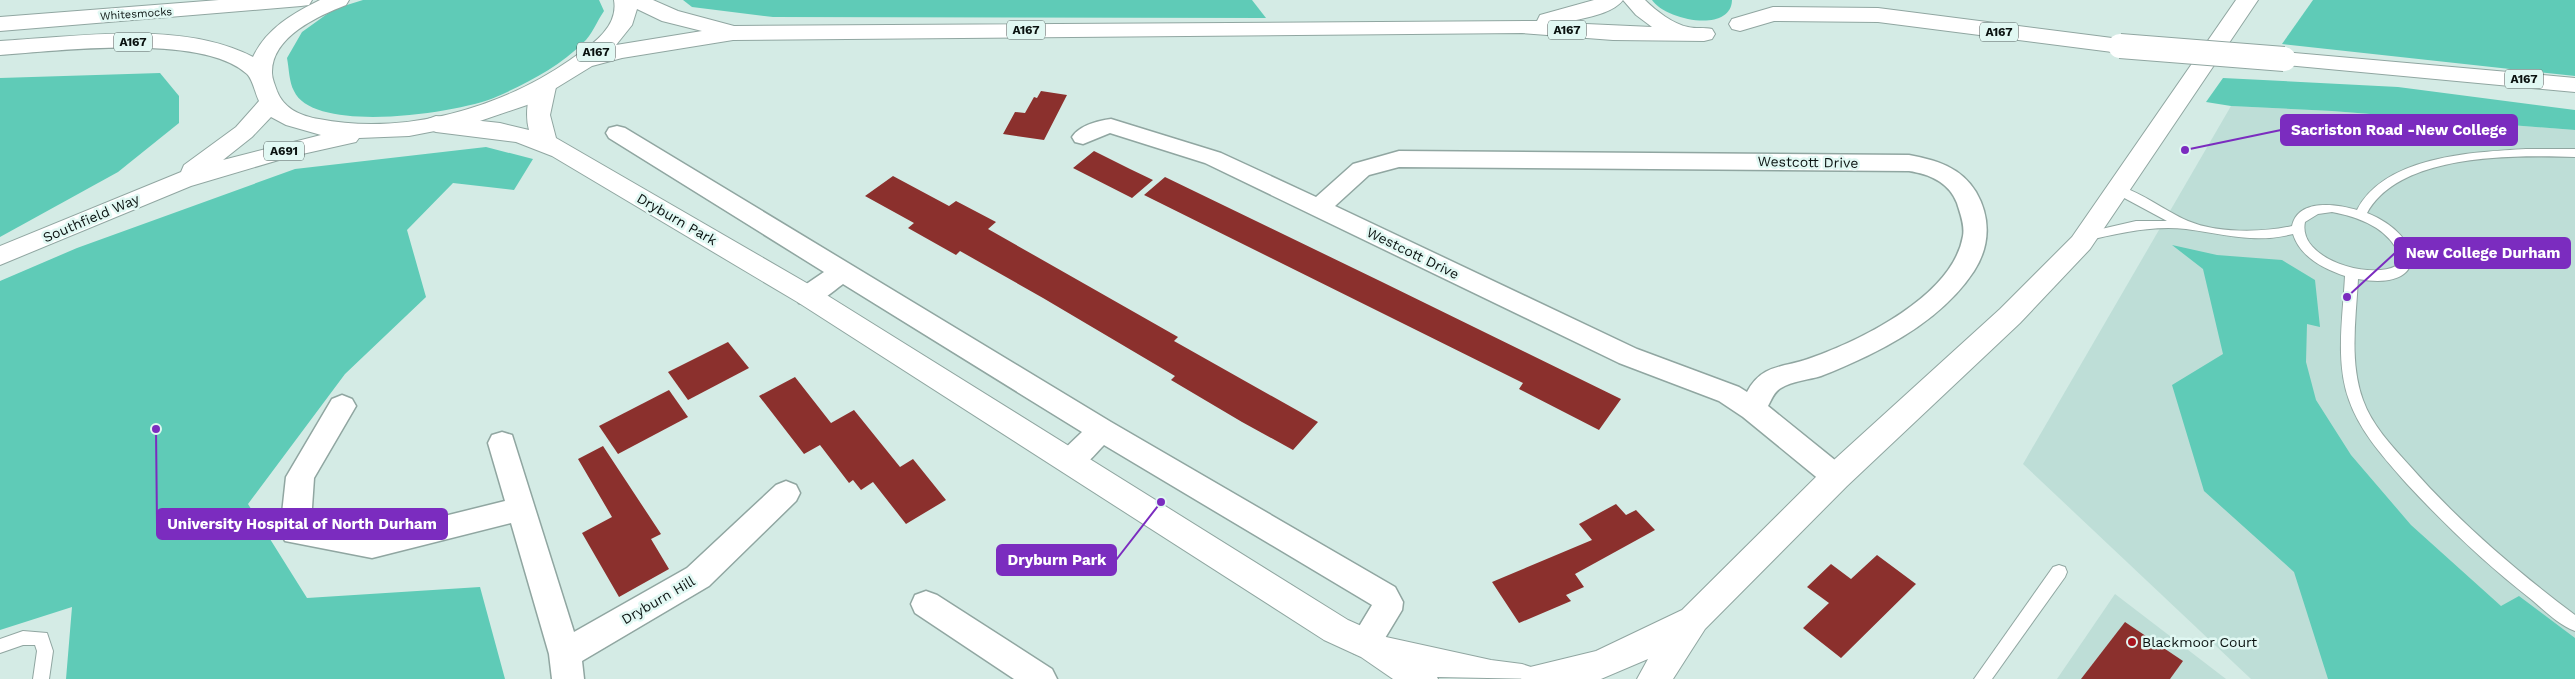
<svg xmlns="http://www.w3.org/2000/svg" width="2575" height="679" viewBox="0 0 2575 679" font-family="'Work Sans',sans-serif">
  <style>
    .built { fill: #beded7 }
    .green { fill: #5fcbb7 }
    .building { fill: #8b302d }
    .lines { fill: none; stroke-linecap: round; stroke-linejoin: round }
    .service-casing { stroke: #90a6a1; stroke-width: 2 }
    .minor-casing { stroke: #90a6a1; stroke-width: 3 }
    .tertiary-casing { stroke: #90a6a1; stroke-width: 2 }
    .secondary-casing { stroke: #90a6a1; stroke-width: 2 }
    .trunk-casing { stroke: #90a6a1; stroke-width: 2 }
    .service { fill: #fff; fill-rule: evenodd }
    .minor { fill: #fff; fill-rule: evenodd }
    .tertiary { fill: #fff; fill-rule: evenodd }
    .secondary { fill: #fff; fill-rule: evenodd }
    .trunk { fill: #fff; fill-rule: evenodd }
    .trunk-bridge-casing { stroke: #90a6a1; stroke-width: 26; stroke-linecap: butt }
    .trunk-bridge { stroke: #fff; stroke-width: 24 }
    .poi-dot { fill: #a9141e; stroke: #e1f8f3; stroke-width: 2 }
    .labels { text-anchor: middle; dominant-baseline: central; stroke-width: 5; stroke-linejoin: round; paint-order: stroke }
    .far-street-label { font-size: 11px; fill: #0a1210; stroke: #e1f8f3 }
    .shield { fill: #e1f8f3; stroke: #4a5754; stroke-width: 1 }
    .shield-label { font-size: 12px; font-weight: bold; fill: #0a1210 }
    .street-label { font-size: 14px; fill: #0a1210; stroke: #e1f8f3 }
    .poi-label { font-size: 14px; fill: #0a1210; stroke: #e1f8f3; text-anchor: start }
    .leader { fill: none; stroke: #7b2cbf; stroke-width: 2 }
    .callout-dot { fill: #7b2cbf; stroke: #e1f8f3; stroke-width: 2 }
    .callout { fill: #7b2cbf; stroke: #7b2cbf; stroke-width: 2 }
    .callout-label { font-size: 15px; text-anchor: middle; font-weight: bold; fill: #fff }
  </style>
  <rect width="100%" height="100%" fill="#d4ebe5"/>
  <g class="built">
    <polygon points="2231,106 2332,111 2575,130 2575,679 2251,679 2023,464"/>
    <polygon points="2115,594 2226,679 2057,679"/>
  </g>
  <g class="green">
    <path d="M363 0H599L604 11C597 21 592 35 583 43 560 66 526 84 496 97 460 113 314 135 294 91 289 82 289 68 287 58L302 32 334 9Z"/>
    <polygon points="683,0 1252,0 1266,18 773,17 692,7"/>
    <path d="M1652 0H1732C1731 34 1665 20 1652 0Z"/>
    <polygon points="2313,0 2575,0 2575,76 2282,44"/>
    <polygon points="160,73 179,96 179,123 118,172 0,237 0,78"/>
    <polygon points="2223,78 2398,87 2575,110 2575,130 2332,111 2231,106 2206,102"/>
    <polygon points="486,147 533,159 514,190 453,183 407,230 426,297 345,374 248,504 307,598 480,587 505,679 66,679 72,607 0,630 0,281 77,248 295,169"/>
    <polygon points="2172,245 2217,255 2282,260 2315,280 2320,327 2307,324 2306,362 2316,400 2351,455 2411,525 2501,606 2519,596 2575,638 2575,679 2328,679 2294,572 2204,491 2172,385 2223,354 2203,269"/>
  </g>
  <g class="building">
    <polygon points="1041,91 1067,95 1044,140 1003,134 1015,112 1025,113 1034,97 1037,98"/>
    <polygon points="1094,151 1130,169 1153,180 1132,198 1073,168"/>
    <polygon points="893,176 949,206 956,201 996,222 988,229 1178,337 1174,341 1318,422 1293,450 1242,422 1171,380 1175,376 1043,298 960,251 956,255 908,228 914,223 865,196"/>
    <polygon points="1165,177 1380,281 1621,399 1599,430 1519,389 1523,383 1144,195"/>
    <polygon points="728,342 749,368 688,400 668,372"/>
    <polygon points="795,377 831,423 854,410 900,467 913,459 946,500 906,524 873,482 861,490 853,480 849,483 820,445 804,454 759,396"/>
    <polygon points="669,390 688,417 618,454 599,426"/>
    <polygon points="603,446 661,534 651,539 669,569 619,597 582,533 612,517 578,459"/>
    <polygon points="1616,504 1626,515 1636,510 1655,530 1575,574 1584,587 1566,595 1571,601 1519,623 1492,582 1592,540 1579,524"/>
    <polygon points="1877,555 1916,584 1841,658 1803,628 1829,603 1807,587 1831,564 1851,579"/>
    <polygon points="2125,622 2183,661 2170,679 2081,679"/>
  </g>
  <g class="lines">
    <defs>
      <g id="service">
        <path d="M2526 149H2575V157C2515 155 2400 153 2367 213 2425 236 2430 292 2358 279 2356 318 2349 362 2363 400 2372 425 2391 445 2409 465 2458 521 2515 570 2575 615V631C2559 625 2545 611 2532 600 2487 565 2446 526 2407 484 2385 459 2360 432 2349 400 2335 362 2343 316 2345 276 2324 269 2300 257 2293 234 2253 244 2225 234 2186 229 2151 225 2118 234 2084 241L2078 237 2084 233 2136 221H2167L2115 193 2113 190 2119 186C2143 193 2165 211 2188 221 2216 233 2262 233 2292 226 2298 198 2337 204 2357 210 2385 156 2473 152 2526 149ZM2332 212C2359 217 2389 228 2400 256L2396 266C2370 280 2297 259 2305 222L2318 214Z"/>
        <polygon points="2059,565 2065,567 2067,572 2065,577 1992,679 1974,679 2053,567"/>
        <polygon points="23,631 47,633 53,651 49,679 33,679 37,651 35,645 23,645 0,653 0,639"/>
      </g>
      <g id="minor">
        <path d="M1111 119 1221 153 1316 197 1353 164 1399 151 1909 155C1936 160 1961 167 1976 192 1991 218 1990 246 1974 271 1949 309 1910 335 1869 355 1854 362 1837 370 1821 376 1808 380 1792 381 1781 388 1774 392 1772 399 1768 406L1846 469 1850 477 1846 485 1836 489 1826 485 1743 417 1719 401 1619 363 1205 163 1110 133 1083 144 1075 142 1072 137C1080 125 1097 121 1111 119ZM1399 167 1909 171C1929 174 1949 182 1957 203 1960 213 1965 225 1963 236 1953 296 1860 341 1808 359 1782 368 1762 364 1747 392L1739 387 1637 349 1335 206 1369 175Z"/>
        <path d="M617 126 625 128 1111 422 1395 587 1403 602 1402 610 1376 653 1365 657 1354 653 1349 643 1372 605 1104 445C1090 459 1080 476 1060 469L1056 461 1060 453 1082 432 843 284C829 294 817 308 799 303L795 296 799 289 824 272 609 138 606 133 609 128Z"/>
        <polygon points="342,395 352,399 356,406 314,478 311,522 372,534 505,501 488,443 492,435 502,432 512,435 574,632 687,568 776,485 786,481 796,485 800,493 796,501 709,586 582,661 584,679 552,679 549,654 511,523 372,558 285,541 280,532 286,477 332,399"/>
        <polygon points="926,591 937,595 1052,669 1057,679 1014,679 915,613 911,604 915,595"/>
      </g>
      <path id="tertiary" d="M544 80 552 82 556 87 550 115 556 138 817 289 1348 620 1386 637 1491 660 1522 664 1534 668 1539 679 1437 677 1438 679H1393L1361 657 1324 640 799 303 552 156 516 142 436 132 428 129 424 124 428 119 436 116 500 123 529 130C525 115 527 95 536 82Z"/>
      <polygon id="secondary" points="2236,0 2258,0 2090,249 2020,323 1847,486 1705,629 1673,679 1637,679 1648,659 1601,679 1521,679 1526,668 1596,651 1682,610 1825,468 2000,309 2072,237"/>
      <g id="trunk">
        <polygon points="219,0 312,0 309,5 301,6 0,31 0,17"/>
        <path d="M320 0H349L346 5C318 16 271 37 272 73 272 79 275 85 277 91 284 109 301 116 319 119 404 136 501 108 570 60 590 46 619 28 614 0H653L678 11 734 26 1537 21 1540 15 1594 0H1623C1612 15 1581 18 1564 23L1652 27 1636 15 1623 0H1645C1656 11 1673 24 1688 27 1696 29 1704 27 1712 29L1715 34 1712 39 1704 41 1613 40 1522 33 733 40 622 58 592 66 530 104 471 124 409 136 359 138 356 142 289 157 191 186 0 265V246L181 172 184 165 236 127 259 101C255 93 253 80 247 74 202 33 59 51 0 55V41C77 37 182 20 253 57 266 29 293 13 320 0ZM637 9 662 21 702 31 616 45 632 25ZM271 117 286 125 321 135 223 160 252 137Z"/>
        <polygon points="1773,7 1878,8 2120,39 2128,41 2131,46 2128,51 2120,53 1878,22 1774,21 1740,31 1732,29 1729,24 1732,19"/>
        <polygon points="2284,52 2575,78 2575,92 2276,64 2273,59 2276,54"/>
      </g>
    </defs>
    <use href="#service" class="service-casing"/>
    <use href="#minor" class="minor-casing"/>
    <use href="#tertiary" class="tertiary-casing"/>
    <use href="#secondary" class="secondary-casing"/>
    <use href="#trunk" class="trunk-casing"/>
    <use href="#service" class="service"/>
    <use href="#minor" class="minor"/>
    <use href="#tertiary" class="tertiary"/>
    <use href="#secondary" class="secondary"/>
    <use href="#trunk" class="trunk"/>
    <defs>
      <polyline id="trunk-bridge" points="2120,46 2284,59"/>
    </defs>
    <use href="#trunk-bridge" class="trunk-bridge-casing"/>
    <use href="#trunk-bridge" class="trunk-bridge"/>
  </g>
  <circle class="poi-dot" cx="2132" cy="642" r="5"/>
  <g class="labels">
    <g class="far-street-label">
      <text transform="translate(136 14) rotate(-4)">Whitesmocks</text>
    </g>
    <g class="shield">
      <rect x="1007" y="20.5" width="38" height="19" rx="4"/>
      <rect x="1548" y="20.5" width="38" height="19" rx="4"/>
      <rect x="1980" y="22.5" width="38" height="19" rx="4"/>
      <rect x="114" y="32.5" width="38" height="19" rx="4"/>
      <rect x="577" y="42.5" width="38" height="19" rx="4"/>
      <rect x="2505" y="69.5" width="38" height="19" rx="4"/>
      <rect x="264" y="141.5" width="40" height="19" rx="4"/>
    </g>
    <g class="shield-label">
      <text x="1026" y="30">A167</text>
      <text x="1567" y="30">A167</text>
      <text x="1999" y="32">A167</text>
      <text x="133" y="42">A167</text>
      <text x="596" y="52">A167</text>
      <text x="2524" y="79">A167</text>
      <text x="284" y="151">A691</text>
    </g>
    <g class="street-label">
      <text transform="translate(1808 162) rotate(1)">Westcott Drive</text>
      <text transform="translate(91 218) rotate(-23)">Southfield Way</text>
      <text transform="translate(677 219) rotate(30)">Dryburn Park</text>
      <text transform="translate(1413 253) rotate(26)">Westcott Drive</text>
      <text transform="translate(658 600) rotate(-30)">Dryburn Hill</text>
    </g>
    <g class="poi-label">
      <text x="2142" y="642">Blackmoor Court</text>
    </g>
  </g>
  <path class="leader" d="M2185 150L2281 130M2347 297L2395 253M156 429L157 524M1161 502L1116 560"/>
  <g class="callout-dot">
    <circle cx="2185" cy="150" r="5"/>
    <circle cx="2347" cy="297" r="5"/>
    <circle cx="156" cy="429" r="5"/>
    <circle cx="1161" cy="502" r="5"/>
  </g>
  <g class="callout">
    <rect x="2281" y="115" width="236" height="30" rx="5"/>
    <rect x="2395" y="238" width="175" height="30" rx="5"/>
    <rect x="157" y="509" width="290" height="30" rx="5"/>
    <rect x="997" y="545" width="119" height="30" rx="5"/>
  </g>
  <g class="callout-label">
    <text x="2399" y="135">Sacriston Road -New College</text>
    <text x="2483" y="258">New College Durham</text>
    <text x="302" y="529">University Hospital of North Durham</text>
    <text x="1057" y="565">Dryburn Park</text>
  </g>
</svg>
